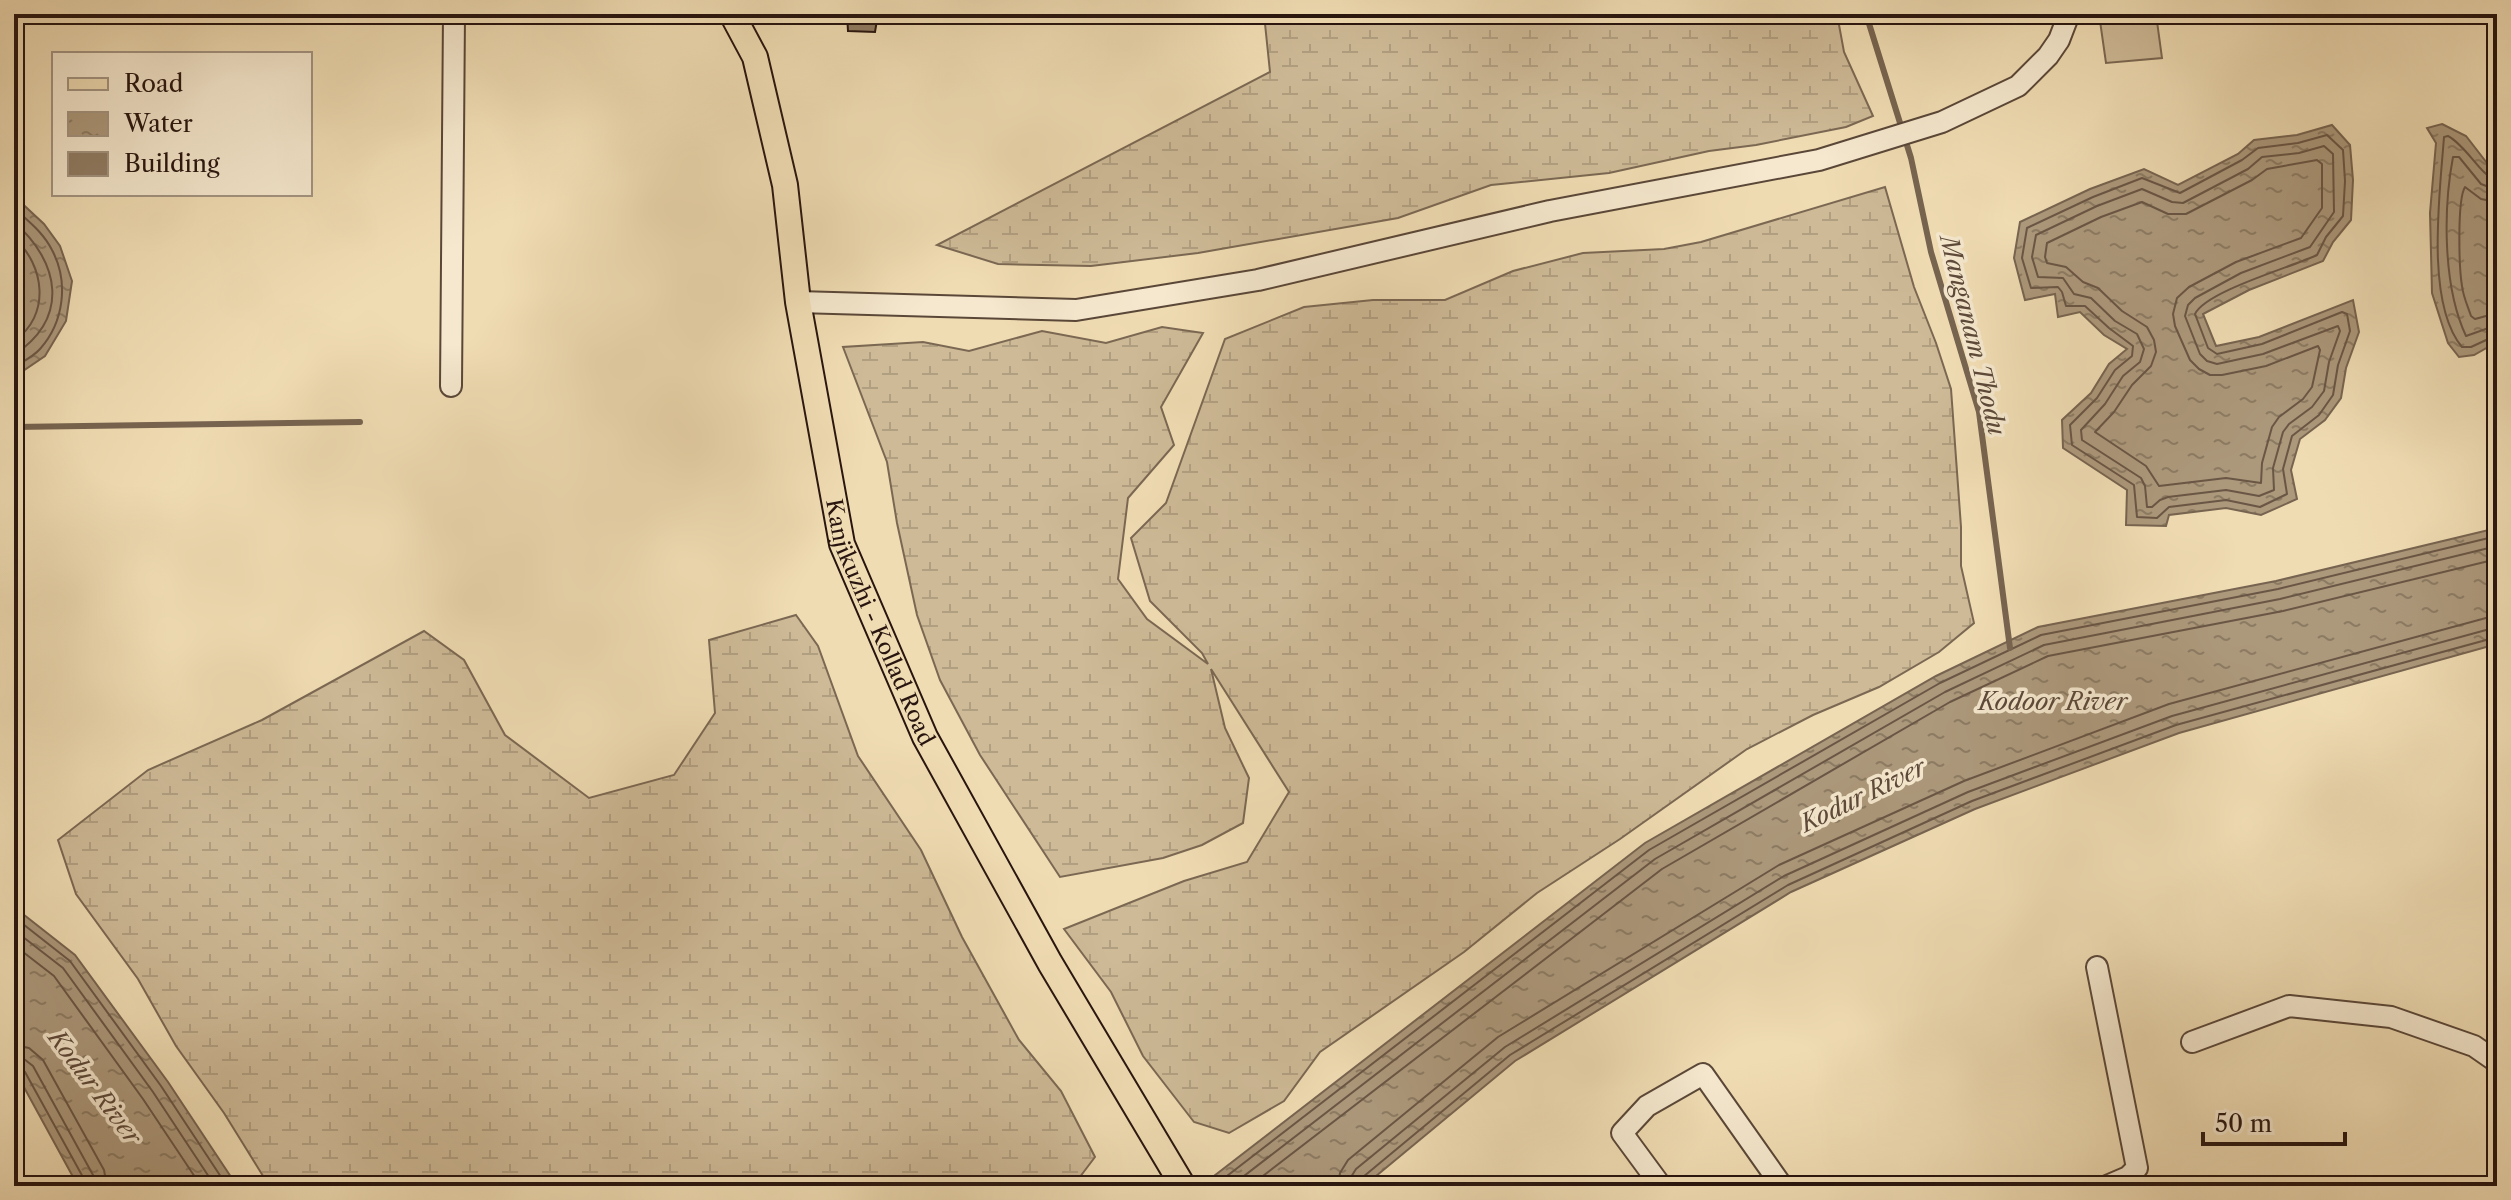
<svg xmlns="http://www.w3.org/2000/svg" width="2511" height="1200" viewBox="0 0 2511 1200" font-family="'Libre Caslon Text',serif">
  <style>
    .wetland { fill: url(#wetland-marsh); stroke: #7b6853; stroke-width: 2 }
    .park { fill: #ceba97; stroke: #7b6853; stroke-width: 2 }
    .water { fill: url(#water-ripples); stroke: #776450; stroke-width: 2 }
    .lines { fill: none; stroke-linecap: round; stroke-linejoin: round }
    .shore { stroke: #6a5645; stroke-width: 2 }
    .stream { stroke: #776450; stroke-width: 6 }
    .building { fill: #907c64; stroke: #28150f; stroke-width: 2 }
    .minor-casing { stroke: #5a4738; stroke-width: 24 }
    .major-casing { stroke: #28150f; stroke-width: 28 }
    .minor { stroke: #f5e8ce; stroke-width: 20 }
    .major { stroke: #f0dcb3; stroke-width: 24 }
    .labels { text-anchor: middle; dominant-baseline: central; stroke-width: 7; stroke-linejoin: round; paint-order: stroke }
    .street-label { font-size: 22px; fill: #28150f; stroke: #f5e8ce }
    .water-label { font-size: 24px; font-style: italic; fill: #5d493a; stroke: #f5e8ce }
  </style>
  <defs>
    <pattern id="wetland-marsh" width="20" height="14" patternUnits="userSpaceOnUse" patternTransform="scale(2)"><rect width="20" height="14" fill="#ceba97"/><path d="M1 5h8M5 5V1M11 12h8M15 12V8" fill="none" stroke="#b19f81"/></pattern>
    <pattern id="water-ripples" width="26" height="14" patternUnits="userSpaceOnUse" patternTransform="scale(2)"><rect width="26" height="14" fill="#ac987b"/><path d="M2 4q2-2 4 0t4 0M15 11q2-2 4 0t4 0" fill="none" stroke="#8c7b63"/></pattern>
  </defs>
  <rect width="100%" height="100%" fill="#f0dcb3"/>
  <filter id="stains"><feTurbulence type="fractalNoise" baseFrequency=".0025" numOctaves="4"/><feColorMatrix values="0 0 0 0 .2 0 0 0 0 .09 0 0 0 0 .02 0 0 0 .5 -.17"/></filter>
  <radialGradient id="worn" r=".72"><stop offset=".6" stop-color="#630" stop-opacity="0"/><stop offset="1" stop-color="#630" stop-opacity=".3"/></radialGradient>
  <g class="wetland">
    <polygon points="1264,14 1837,14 1844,52 1873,116 1846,127 1756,145 1709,151 1609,173 1491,185 1398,218 1198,253 1091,266 998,264 937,245 1270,72"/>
    <polygon points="1885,187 1914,287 1936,343 1951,389 1961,527 1961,566 1974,623 1939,652 1879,687 1813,715 1747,749 1620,839 1537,893 1464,952 1320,1052 1284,1101 1229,1133 1194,1122 1143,1056 1111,992 1064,929 1184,881 1247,862 1289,792 1211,669 1225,728 1249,778 1243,823 1202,845 1163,858 1060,877 980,755 940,680 917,615 897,523 887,462 843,347 923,342 969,351 1042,331 1106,343 1162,327 1203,333 1161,407 1174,445 1128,498 1118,579 1147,619 1208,664 1202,653 1150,601 1131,538 1166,503 1225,339 1304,307 1373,300 1445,300 1513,271 1583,253 1664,249 1701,242"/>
    <polygon points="796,615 818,646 858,756 921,850 962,937 1019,1040 1061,1091 1095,1157 1073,1186 272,1186 263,1176 224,1113 176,1046 138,979 76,894 58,840 148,770 262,720 424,631 464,660 505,735 589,798 674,775 715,713 709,640"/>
  </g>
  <polygon class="park" points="2099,14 2156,14 2162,58 2106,63"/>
  <g class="water">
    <polygon points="2442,124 2466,136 2497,176 2497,342 2474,355 2459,357 2448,343 2432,293 2430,213 2436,143 2427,128"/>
    <polygon points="2332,125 2350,145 2353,180 2351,220 2333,242 2323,261 2249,290 2203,314 2216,346 2259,337 2353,300 2359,332 2346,368 2341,398 2325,420 2300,439 2291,470 2297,499 2261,515 2226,508 2169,515 2166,526 2126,525 2127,490 2063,448 2062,420 2091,393 2109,364 2127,349 2104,335 2080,312 2058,317 2055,294 2025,300 2014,258 2020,222 2090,189 2144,169 2178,185 2238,154 2254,140 2297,135"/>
    <polygon points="14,196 44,224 60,246 72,281 66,321 45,356 14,377"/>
    <polygon points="2497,528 2497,644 2179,733 1975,809 1791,892 1515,1061 1364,1186 1201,1186 1645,843 1936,676 2038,627 2276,581"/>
    <polygon points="14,907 75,955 168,1082 237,1186 78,1186 14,1069"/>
  </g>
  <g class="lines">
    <g class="shore">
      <path d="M2327 135 2343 150 2345 181 2343 216 2326 237 2317 255C2292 267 2206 291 2195 314L2208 348 2217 354 2262 344 2342 312 2347 314 2350 331 2338 365 2333 395 2319 415 2292 436 2283 469 2287 494 2260 507 2226 500 2169 507 2157 518 2137 517 2134 485 2072 445 2070 425 2097 398 2115 370 2132 356 2133 346 2109 328 2085 306H2066L2062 292 2058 287 2031 288 2022 258 2027 228 2093 197 2142 178 2180 193 2242 160 2258 148 2298 143Z"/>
      <polygon points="2324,146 2333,154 2334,212 2310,247 2241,273 2195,298 2188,305 2185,316 2200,354 2207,361 2217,364 2263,354 2338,326 2340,331 2329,362 2324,391 2312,407 2289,424 2283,432 2273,468 2274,490 2259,496 2226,490 2168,497 2160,500 2152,507 2147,507 2145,486 2141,478 2082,440 2081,430 2105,404 2123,376 2140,362 2144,349 2137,334 2115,321 2091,298 2074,294 2063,278 2038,277 2032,257 2036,235 2097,206 2142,189 2172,202 2183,203 2248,169 2262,157 2299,153"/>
      <polygon points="2317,160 2322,164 2322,208 2301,238 2236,262 2189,287 2177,298 2173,314 2175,326 2190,360 2199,369 2210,375 2222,375 2266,366 2318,346 2320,350 2312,387 2303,399 2279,417 2272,427 2262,463 2261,483 2226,478 2159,486 2146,466 2095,432 2114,412 2132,385 2151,366 2156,352 2154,340 2147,327 2122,311 2098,288 2083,282 2066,267 2047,263 2045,257 2047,243 2101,217 2142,202 2168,214 2186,214 2252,180 2267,169"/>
      <path d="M2497 180C2482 178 2467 146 2448 136L2444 137C2440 192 2425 303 2462 347H2471L2497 335"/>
      <path d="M2497 190 2481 184 2459 157H2453C2443 210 2443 287 2466 336L2497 325"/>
      <path d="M2497 202 2481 199 2465 187C2457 200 2459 268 2462 286 2463 296 2468 307 2471 316L2475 319 2497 313"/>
      <path d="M14 208C28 221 43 232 52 250 69 282 64 322 40 349 33 357 22 362 14 367"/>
      <path d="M14 222C60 262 70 318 14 355"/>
      <path d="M14 238C45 265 51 316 14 341"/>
      <polyline points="14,917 70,961 161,1086 227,1186"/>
      <polyline points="14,930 63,968 153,1092 215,1186"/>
      <polyline points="14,945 54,976 143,1099 201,1186"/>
      <polyline points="14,1045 29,1048 43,1060 104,1170 107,1186"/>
      <polyline points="14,1057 24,1059 33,1066 93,1175 95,1186"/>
      <polyline points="14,1067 25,1072 84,1179 85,1186"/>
      <polyline points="1214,1186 1649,850 1940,683 2041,635 2278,589 2497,536"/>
      <polyline points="1231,1186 1655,859 1945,692 2044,645 2280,599 2497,546"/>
      <polyline points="1250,1186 1662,869 1950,702 2048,656 2283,611 2497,559"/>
      <polyline points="1338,1186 1340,1173 1348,1160 1498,1037 1779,865 1964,781 2169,704 2497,615"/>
      <polyline points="1350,1186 1351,1177 1356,1169 1505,1047 1784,876 1968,792 2172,716 2497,627"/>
      <polyline points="1360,1186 1363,1177 1510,1055 1788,885 1972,801 2176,725 2497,637"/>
    </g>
    <g class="stream">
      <polyline points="1866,14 1911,158 1931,252 1979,412 2010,648"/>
      <polyline points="14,427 360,422"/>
    </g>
  </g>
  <polygon class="building" points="847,14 878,14 875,32 848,31"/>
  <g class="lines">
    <defs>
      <g id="minor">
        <polyline points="798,302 1076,310 1258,280 1550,211 1819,160 1942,122 2018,86 2048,56 2059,40 2069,14"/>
        <polyline points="451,386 454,14"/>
        <polyline points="2097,967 2137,1168 2128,1177 2107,1186"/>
        <polyline points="2192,1042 2289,1006 2391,1017 2474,1046 2497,1062"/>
        <polyline points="1661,1186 1622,1133 1647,1106 1703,1074 1782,1186"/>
      </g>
      <g id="major">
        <path id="s1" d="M732 14 755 57 785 185 798 302 842 544 925 737 1050 963 1183 1186"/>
      </g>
    </defs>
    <use href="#minor" class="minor-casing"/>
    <use href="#major" class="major-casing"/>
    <use href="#minor" class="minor"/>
    <use href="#major" class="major"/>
  </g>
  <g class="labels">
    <g class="street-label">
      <text stroke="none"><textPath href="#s1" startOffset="630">Kanjikuzhi - Kollad Road</textPath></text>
    </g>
    <g class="water-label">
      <text transform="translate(1973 335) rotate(76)">Manganam Thodu</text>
      <text x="2053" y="701">Kodoor River</text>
      <text transform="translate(1863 795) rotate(-26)">Kodur River</text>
      <text transform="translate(95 1087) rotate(53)">Kodur River</text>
    </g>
  </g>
  <rect width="2511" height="1200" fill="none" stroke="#f0dcb3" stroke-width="48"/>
  <rect x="16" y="16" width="2479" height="1168" fill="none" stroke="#28150f" stroke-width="4"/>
  <rect x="24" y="24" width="2463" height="1152" fill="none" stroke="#28150f" stroke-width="2"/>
  <rect x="52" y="52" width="260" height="144" fill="#f5e8ce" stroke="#a39482" stroke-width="2"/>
  <rect x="68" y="78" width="40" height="12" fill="#f0dcb3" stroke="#a39482" stroke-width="2"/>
  <text x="124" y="92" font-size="24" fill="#28150f">Road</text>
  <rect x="68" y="112" width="40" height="24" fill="url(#water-ripples)" stroke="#a39482" stroke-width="2"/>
  <text x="124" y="132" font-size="24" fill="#28150f">Water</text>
  <rect x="68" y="152" width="40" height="24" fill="#907c64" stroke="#a39482" stroke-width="2"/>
  <text x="124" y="172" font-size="24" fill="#28150f">Building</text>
  <path d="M2203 1132v12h142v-12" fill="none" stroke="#28150f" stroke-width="4"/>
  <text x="2215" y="1132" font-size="24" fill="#28150f" stroke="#f5e8ce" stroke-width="6" paint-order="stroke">50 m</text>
  <rect width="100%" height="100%" filter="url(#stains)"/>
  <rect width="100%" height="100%" fill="url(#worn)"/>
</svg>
